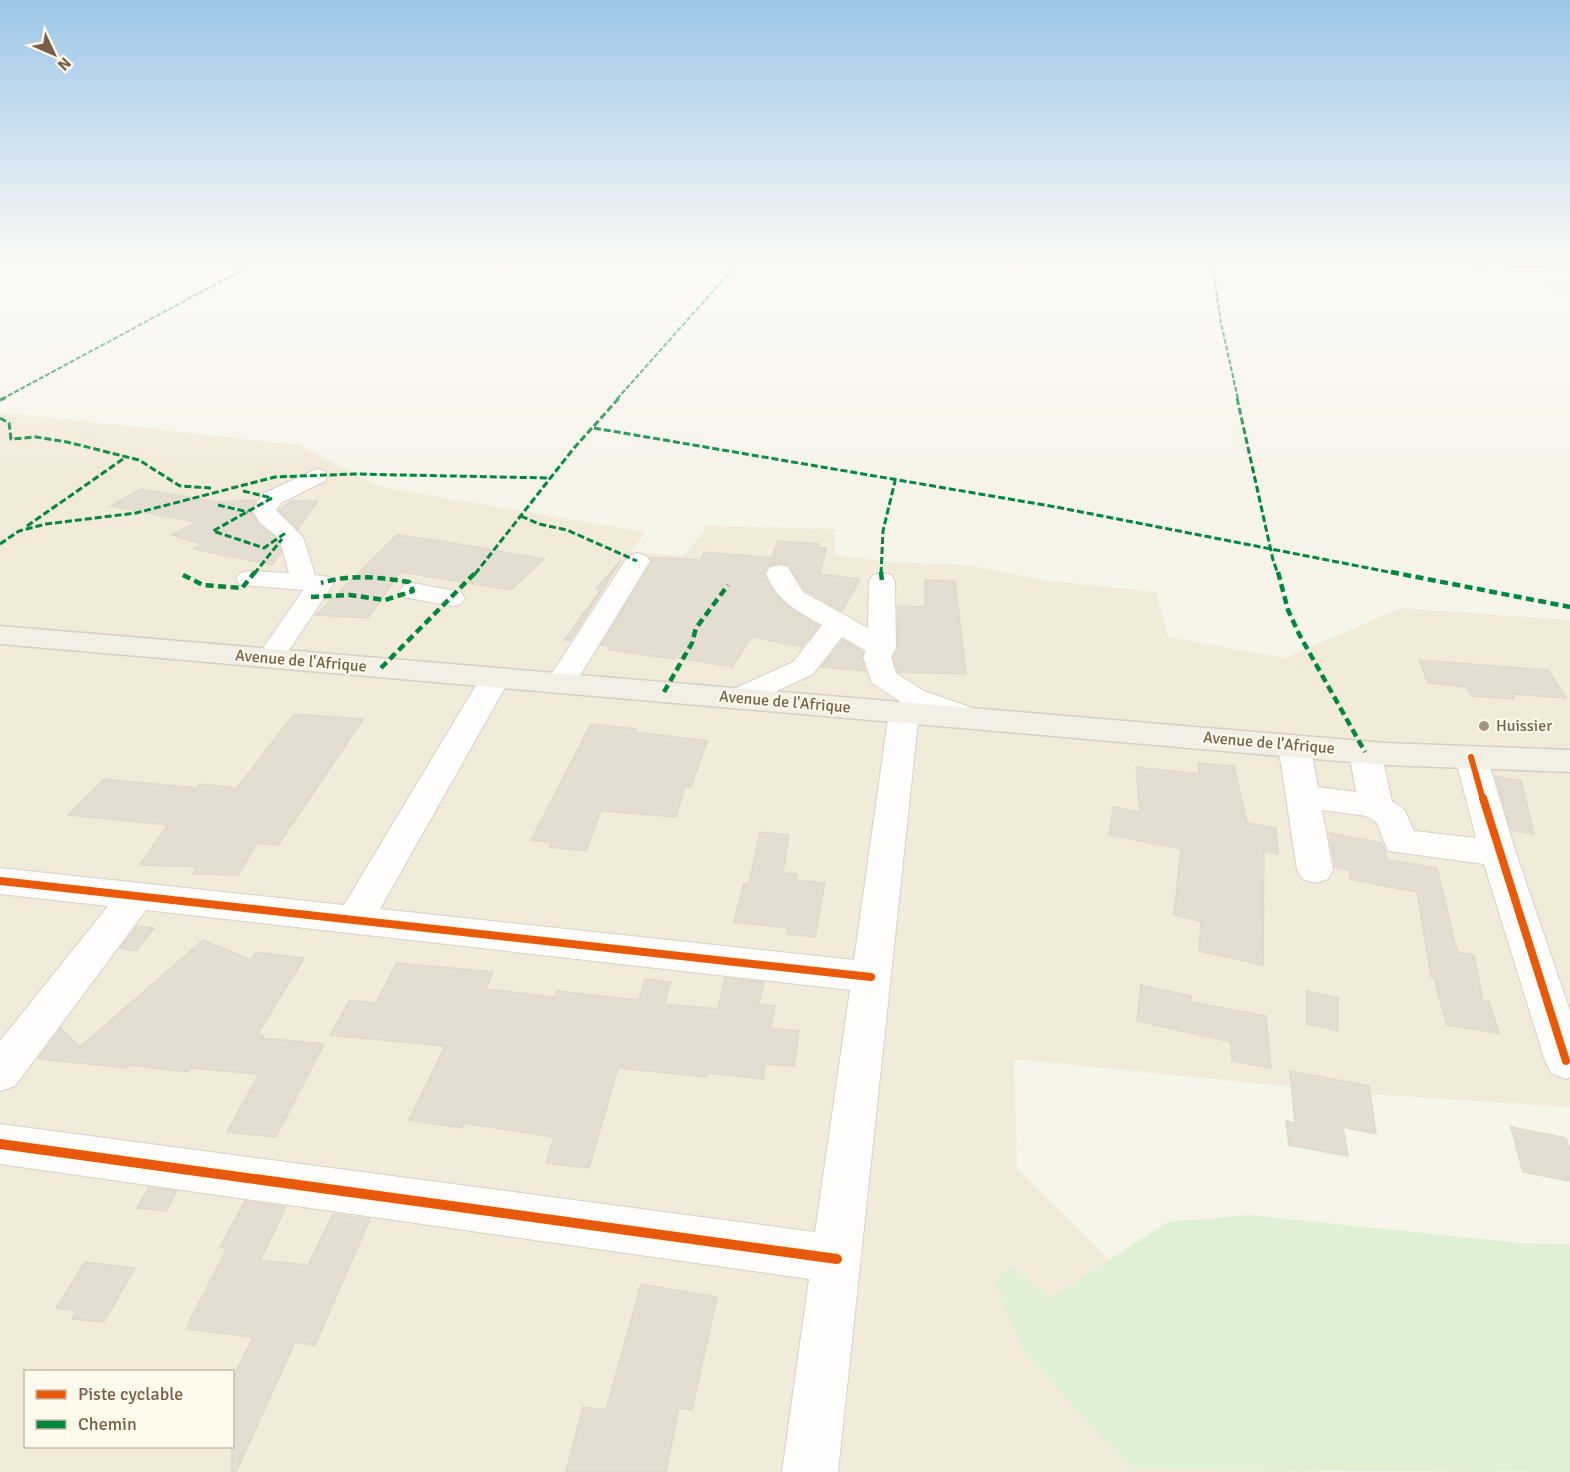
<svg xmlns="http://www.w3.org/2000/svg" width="1570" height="1472" viewBox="0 0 1570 1472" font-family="Signika,sans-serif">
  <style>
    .residential { fill: #f3ebda; fill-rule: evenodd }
    .green { fill: #e0f0d4 }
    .building { fill: #e4ddd1; stroke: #e1d8cc; stroke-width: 1.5 }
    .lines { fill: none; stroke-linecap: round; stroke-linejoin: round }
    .minor-casing { stroke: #d7d1c8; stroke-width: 2 }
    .major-casing { stroke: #d6cfc5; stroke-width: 3 }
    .minor { fill: #fefdfc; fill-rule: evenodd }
    .major { fill: #f3efe5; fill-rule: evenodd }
    .quiet-far2 { stroke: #00873e; stroke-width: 2; stroke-dasharray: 5 2; stroke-linecap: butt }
    .quiet-far1 { stroke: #00873e; stroke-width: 3; stroke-dasharray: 7 3; stroke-linecap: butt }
    .quiet { stroke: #00873e; stroke-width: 4.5; stroke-dasharray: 8 4.5; stroke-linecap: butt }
    .cycleway-far2-casing { stroke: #fffaec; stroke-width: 10 }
    .cycleway-far1-casing { stroke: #fffaec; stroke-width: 11 }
    .cycleway-casing { stroke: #fffaec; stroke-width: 14 }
    .cycleway-far2 { stroke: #e8590c; stroke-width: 6 }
    .cycleway-far1 { stroke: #e8590c; stroke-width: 8 }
    .cycleway { stroke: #e8590c; stroke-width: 10 }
    .poi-dot { fill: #a49481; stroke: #fffaec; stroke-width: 2 }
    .labels { text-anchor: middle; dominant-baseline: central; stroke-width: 4.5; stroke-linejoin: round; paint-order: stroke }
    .street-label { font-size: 16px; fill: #786048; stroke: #fffaec }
    .poi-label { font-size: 16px; fill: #786048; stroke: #fffaec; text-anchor: start }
  </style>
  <rect width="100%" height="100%" fill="#f7f4ea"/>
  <g class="residential">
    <polygon points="1113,263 1208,263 1210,280 1142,270 1132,275 1106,272"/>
    <polygon points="1538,263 1570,263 1570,294 1548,291 1529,266"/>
    <path d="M0 412 298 445 380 487 645 532 632 552 684 556 707 526 835 529 836 555 890 562 967 565 1043 580 1156 592 1168 637 1285 658 1401 608 1570 620V1107L1354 1093 1014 1059 1017 1168 1200 1350 1317 1472H0ZM26 1372H232V1446H26Z"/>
  </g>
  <polygon class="green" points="1249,1215 1521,1243 1570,1244 1570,1472 1131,1470 1024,1353 994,1282 1011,1266 1050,1298 1168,1222"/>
  <g class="building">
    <polygon points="141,489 216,502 256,500 250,511 259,525 277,539 281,552 272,565 193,549 202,544 172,535 196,522 111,506"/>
    <polygon points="291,501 318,501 298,529 279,510"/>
    <polygon points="397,535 441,541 544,559 511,590 400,572 368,618 316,615"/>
    <polygon points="778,541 819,544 818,548 826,548 820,574 860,579 842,611 805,590 788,565 779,563 768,566 764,574 774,592 787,606 819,626 802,647 752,637 732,667 675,657 674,659 609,650 611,647 601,645 652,562 650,557 700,560 704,552 772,558"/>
    <polygon points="621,560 570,641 564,640 601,590 596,589"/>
    <polygon points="925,580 955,581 966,674 898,672 893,657 898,648 898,606 925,607"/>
    <polygon points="843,640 863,652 861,658 866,671 821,667"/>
    <polygon points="1419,660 1548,670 1566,698 1511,694 1514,699 1472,696 1466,687 1428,683"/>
    <polygon points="294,714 363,719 278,845 257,843 238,875 193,874 197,867 139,865 168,825 68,815 104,779 197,788 200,784 237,788"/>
    <polygon points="591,724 636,729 635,732 707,741 691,787 685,787 676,817 601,811 586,851 549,847 551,842 531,840"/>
    <polygon points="1198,763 1234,766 1247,823 1276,828 1278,854 1264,851 1263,965 1199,951 1201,921 1174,915 1181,849 1109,835 1113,807 1140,812 1136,767 1200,774"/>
    <polygon points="1495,776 1521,781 1534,834 1511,830"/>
    <polygon points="760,832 789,835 783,873 797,874 796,880 825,883 815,937 787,934 788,928 734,922 744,883 749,883"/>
    <polygon points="1329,833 1382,843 1388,860 1437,868 1457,952 1474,955 1483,1001 1489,1002 1499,1033 1447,1025 1434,978 1431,977 1417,892 1350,879 1349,870 1335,867"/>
    <polygon points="137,926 154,928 136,951 120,948"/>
    <polygon points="203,940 251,960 256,952 304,958 257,1035 264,1035 262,1038 324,1044 276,1137 227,1132 259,1074 191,1068 188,1072 128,1065 126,1068 38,1059 61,1028 80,1047"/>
    <polygon points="397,963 493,972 486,989 554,997 557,991 639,1000 645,979 671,982 664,1004 718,1009 725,978 764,982 759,1004 775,1006 771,1028 799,1031 794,1066 765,1064 763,1079 708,1073 707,1077 618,1068 589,1168 546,1163 554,1137 464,1123 462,1128 409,1120 445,1046 330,1035 350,1000 376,1003"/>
    <polygon points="1141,985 1191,996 1191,1002 1266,1016 1271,1068 1232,1061 1231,1042 1137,1021"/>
    <polygon points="1307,991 1338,998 1338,1031 1307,1024"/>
    <polygon points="1290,1071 1369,1086 1376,1134 1343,1127 1348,1156 1289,1145 1286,1121 1295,1123"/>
    <polygon points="1511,1127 1566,1138 1570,1151 1570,1181 1523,1172"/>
    <polygon points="149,1187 177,1191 166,1211 137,1208"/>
    <polygon points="245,1201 286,1207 260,1260 308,1265 333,1214 370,1219 315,1345 295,1342 236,1472 232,1472 232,1380 253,1337 186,1329 227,1248 220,1247"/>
    <polygon points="85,1262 135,1268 104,1322 72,1319 76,1311 56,1308"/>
    <polygon points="641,1284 717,1297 692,1410 679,1408 666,1472 566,1472 583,1407 606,1410"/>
  </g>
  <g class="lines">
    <defs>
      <g id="minor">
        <polygon points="317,469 325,471 328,476 325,481 281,503 276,510 303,537 315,575 330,577 334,583 280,664 270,667 260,664 256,658 303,590 240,585 236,579 240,573 249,571 289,573 279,538 260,523 252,510 264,493"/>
        <polygon points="637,553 646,556 650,561 575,684 571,690 560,693 549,690 545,684 628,556"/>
        <path d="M779 565 788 567 803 592 868 628 869 581 873 575 882 573 891 575 895 581 896 648 891 657 896 673 924 691 981 711 985 718 981 725 970 727 917 709 919 712 838 1472H782L809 1279 0 1164V1124L815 1232 850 990 146 910 15 1086 0 1091V1041L108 906 0 894V868L344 905 481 677 486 671 496 668 506 671 511 677 380 909 854 960 889 712 893 705 902 703 872 683 863 657 866 651 842 637 813 674 749 704 738 707 727 704 723 698 727 692 793 662 822 625C797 611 776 601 766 573L770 567Z"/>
        <polygon points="413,583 461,592 465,598 461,604 452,606 404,597 400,591 404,585"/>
        <polygon points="1294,735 1305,738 1310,745 1318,787 1356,792 1349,752 1354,745 1365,742 1376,745 1381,752 1392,801 1404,809 1414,831 1476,838 1455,757 1460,750 1471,747 1482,750 1487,757 1516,853 1570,1011 1570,1077 1566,1079 1551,1073 1545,1061 1484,864 1388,851 1377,823 1367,816 1322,810 1333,870 1328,879 1315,883 1302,879 1297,870 1278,745 1283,738"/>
      </g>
      <polygon id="major" points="0,626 1385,743 1570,750 1570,772 1385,765 0,644"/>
    </defs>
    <use href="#minor" class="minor-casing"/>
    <use href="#major" class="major-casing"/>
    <use href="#minor" class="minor"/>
    <use href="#major" class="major"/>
    <g class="quiet-far2">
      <polyline points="1212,263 1221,323 1238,399"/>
      <polyline points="1371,263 1570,268"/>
      <polyline points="2,399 255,263"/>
      <polyline points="617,399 738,263"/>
    </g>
    <g class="quiet-far1">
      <polyline points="1237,398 1273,560 1278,574"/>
      <polyline points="0,400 5,398"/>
      <polyline points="0,418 9,423 11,439 36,437 67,442 139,460 180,486 211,488"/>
      <polyline points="594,428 1056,507 1399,574"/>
      <polyline points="243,491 272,498"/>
      <polyline points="272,498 213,531 264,548 287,532"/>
      <polyline points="218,505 248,512"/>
      <polyline points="521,516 539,524 567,530 637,561"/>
      <polyline points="27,526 126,457"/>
      <polyline points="0,544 19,531 46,524 136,513 275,477 354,474 549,478"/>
      <polyline points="254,574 282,539"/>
      <polyline points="475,574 574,448 619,398"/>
      <polyline points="881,574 883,531 895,481"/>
    </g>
    <g class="quiet">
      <polyline points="881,572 882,581"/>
      <polyline points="1278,572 1288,610 1299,634 1365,752"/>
      <polyline points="1391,572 1570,607"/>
      <polyline points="183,575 203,585 242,588 255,572"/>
      <path d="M311 597 350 595 385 600 413 591 409 582C378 577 351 574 321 583"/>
      <polyline points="381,668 476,572"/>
      <polyline points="664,692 692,643 696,628 728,585"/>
    </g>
    <defs>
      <polyline id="cycleway-far2" points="1471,757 1483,800"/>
      <g id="cycleway-far1">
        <polyline points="1483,798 1566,1061"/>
        <polyline points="0,881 871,977"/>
      </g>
      <polyline id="cycleway" points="0,1144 837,1259"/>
    </defs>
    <use href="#cycleway-far2" class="cycleway-far2-casing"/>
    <use href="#cycleway-far1" class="cycleway-far1-casing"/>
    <use href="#cycleway" class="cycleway-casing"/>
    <use href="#cycleway-far2" class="cycleway-far2"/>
    <use href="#cycleway-far1" class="cycleway-far1"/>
    <use href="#cycleway" class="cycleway"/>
  </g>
  <linearGradient id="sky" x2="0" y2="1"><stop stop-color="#9cc6e8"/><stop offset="0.56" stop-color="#fbfaf6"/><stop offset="1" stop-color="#fbfaf6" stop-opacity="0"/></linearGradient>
  <rect width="1570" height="470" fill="url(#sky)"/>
  <circle class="poi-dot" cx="1484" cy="726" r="6"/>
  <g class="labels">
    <g class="street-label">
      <text transform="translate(301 661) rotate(5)">Avenue de l'Afrique</text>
      <text transform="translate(785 702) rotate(5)">Avenue de l'Afrique</text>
      <text transform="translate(1269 743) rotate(5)">Avenue de l'Afrique</text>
    </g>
    <g class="poi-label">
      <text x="1496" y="726">Huissier</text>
    </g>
  </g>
  <rect x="24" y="1370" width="210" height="78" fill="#fffaec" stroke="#c9bcaa" stroke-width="1.5"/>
  <rect x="36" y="1390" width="30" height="9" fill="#e8590c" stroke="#c9bcaa" stroke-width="1.5"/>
  <text x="78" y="1400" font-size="18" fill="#786048">Piste cyclable</text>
  <rect x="36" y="1420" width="30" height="9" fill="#00873e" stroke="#c9bcaa" stroke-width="1.5"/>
  <text x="78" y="1430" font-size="18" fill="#786048">Chemin</text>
  <g transform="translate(54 54) rotate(134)" stroke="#fffaec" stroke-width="4.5" paint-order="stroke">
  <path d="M0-4.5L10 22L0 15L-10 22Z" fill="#786048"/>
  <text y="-9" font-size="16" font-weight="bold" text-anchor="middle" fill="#786048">N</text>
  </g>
</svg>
